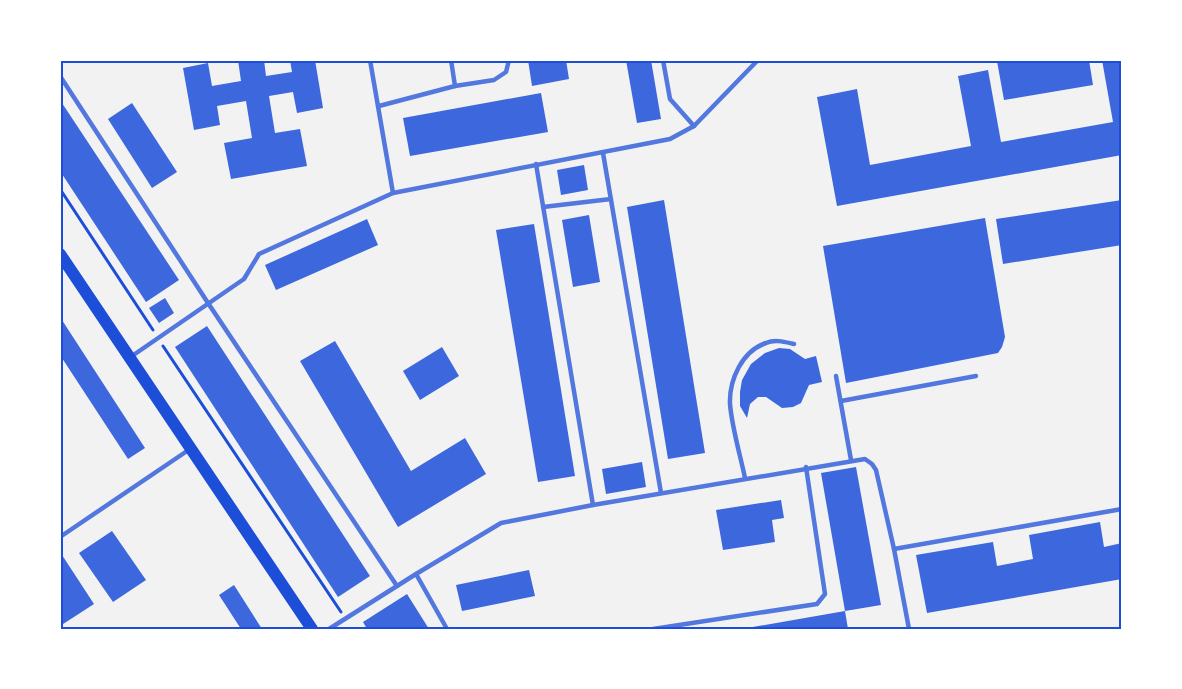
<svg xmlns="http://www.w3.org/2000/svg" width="1182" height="689" viewBox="0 0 1182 689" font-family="'IBM Plex Sans',sans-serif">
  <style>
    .building { fill: #3d67dc }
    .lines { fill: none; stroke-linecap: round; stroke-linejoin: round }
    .path { stroke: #1d4ed8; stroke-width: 3 }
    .service { stroke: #5277de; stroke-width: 4.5 }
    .secondary { stroke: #1d4ed8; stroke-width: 12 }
    .neatline { fill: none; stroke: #1d4ed8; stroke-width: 2 }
  </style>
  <rect width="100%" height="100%" fill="#f2f2f2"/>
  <g class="building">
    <polygon points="238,60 264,60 266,76 292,72 290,60 315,60 323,108 297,113 293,92 269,96 275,133 300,129 307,166 231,179 224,143 252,138 246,101 217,106 220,125 194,130 183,68 208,63 212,86 241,81"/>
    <polygon points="528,60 566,60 569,79 532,86"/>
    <polygon points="626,60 651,60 661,119 637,123"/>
    <polygon points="1003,60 1089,60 1093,85 1004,100 997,61"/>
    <polygon points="1102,60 1122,60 1122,155 837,206 817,97 857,89 870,165 971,146 958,76 988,70 1001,142 1113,122"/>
    <polygon points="541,93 548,132 410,156 403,118"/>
    <polygon points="60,100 179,280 146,302 60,171"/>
    <polygon points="132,103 177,172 152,188 108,119"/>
    <polygon points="584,165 588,190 561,195 557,170"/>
    <polygon points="664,200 705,453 668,459 627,207"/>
    <polygon points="1122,200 1122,245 1003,264 996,219"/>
    <polygon points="589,215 600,282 573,287 562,220"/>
    <polygon points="985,218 1005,337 1002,347 998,353 846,383 823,246"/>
    <polygon points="367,219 378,245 276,290 265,265"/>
    <polygon points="534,224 575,476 538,482 496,230"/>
    <polygon points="165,298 174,313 159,323 149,308"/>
    <polygon points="60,317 145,448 128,459 60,355"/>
    <polygon points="207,326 370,576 338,597 175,347"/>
    <polygon points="335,341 411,471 465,438 486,474 398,527 300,361"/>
    <polygon points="442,347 459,376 420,400 403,371"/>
    <polygon points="779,348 790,349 805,359 816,356 822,382 809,385 801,403 793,407 782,408 766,397 758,397 750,404 747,418 740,406 740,392 742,380 751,364 765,353"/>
    <polygon points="642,462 646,487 606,494 602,469"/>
    <polygon points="856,467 881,605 845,611 821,473"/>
    <polygon points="781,500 784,518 772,520 775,542 723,550 716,510"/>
    <polygon points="1100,522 1104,547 1122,543 1122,579 927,613 916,555 993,542 997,566 1033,559 1029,535"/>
    <polygon points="112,531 146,580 113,602 79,553"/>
    <polygon points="62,555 94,604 60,626 60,556"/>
    <polygon points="529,570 535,596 462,611 456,585"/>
    <polygon points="234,585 262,629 241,629 219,595"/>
    <polygon points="407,594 429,629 367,629 363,622"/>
    <polygon points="845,611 848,629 747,629 747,628"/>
  </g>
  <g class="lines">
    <g class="path">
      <polyline points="60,189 153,330"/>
      <polyline points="163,346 341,612"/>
    </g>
    <g class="service">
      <polyline points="370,60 393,193"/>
      <polyline points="663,60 670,99 694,126"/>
      <polyline points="60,76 208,303 397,586"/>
      <polyline points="455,86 494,80 506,72 509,60"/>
      <polyline points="379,106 455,86 451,60"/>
      <polyline points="603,153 661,493"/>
      <polyline points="536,164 593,505"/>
      <polyline points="543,207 611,199"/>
      <polyline points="132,356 244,279 259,254 393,193 670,139 694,126 758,60"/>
      <polyline points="836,376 851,460"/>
      <polyline points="841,401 976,376"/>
      <path d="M745 478C740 454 732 428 730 404 729 380 742 351 766 343 775 339 785 342 794 344"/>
      <polyline points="60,537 190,449"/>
      <polyline points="894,549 1122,509"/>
      <polyline points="416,574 447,629"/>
      <polyline points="329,629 416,574 501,523 593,505 865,459 872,464 876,470 894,549 909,629"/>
      <polyline points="653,629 817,604 825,594 806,467"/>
    </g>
    <polyline class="secondary" points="60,254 312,629"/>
  </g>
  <rect width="1182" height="689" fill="none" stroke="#ffffff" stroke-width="123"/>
  <rect x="62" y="62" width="1058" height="566" class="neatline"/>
</svg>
